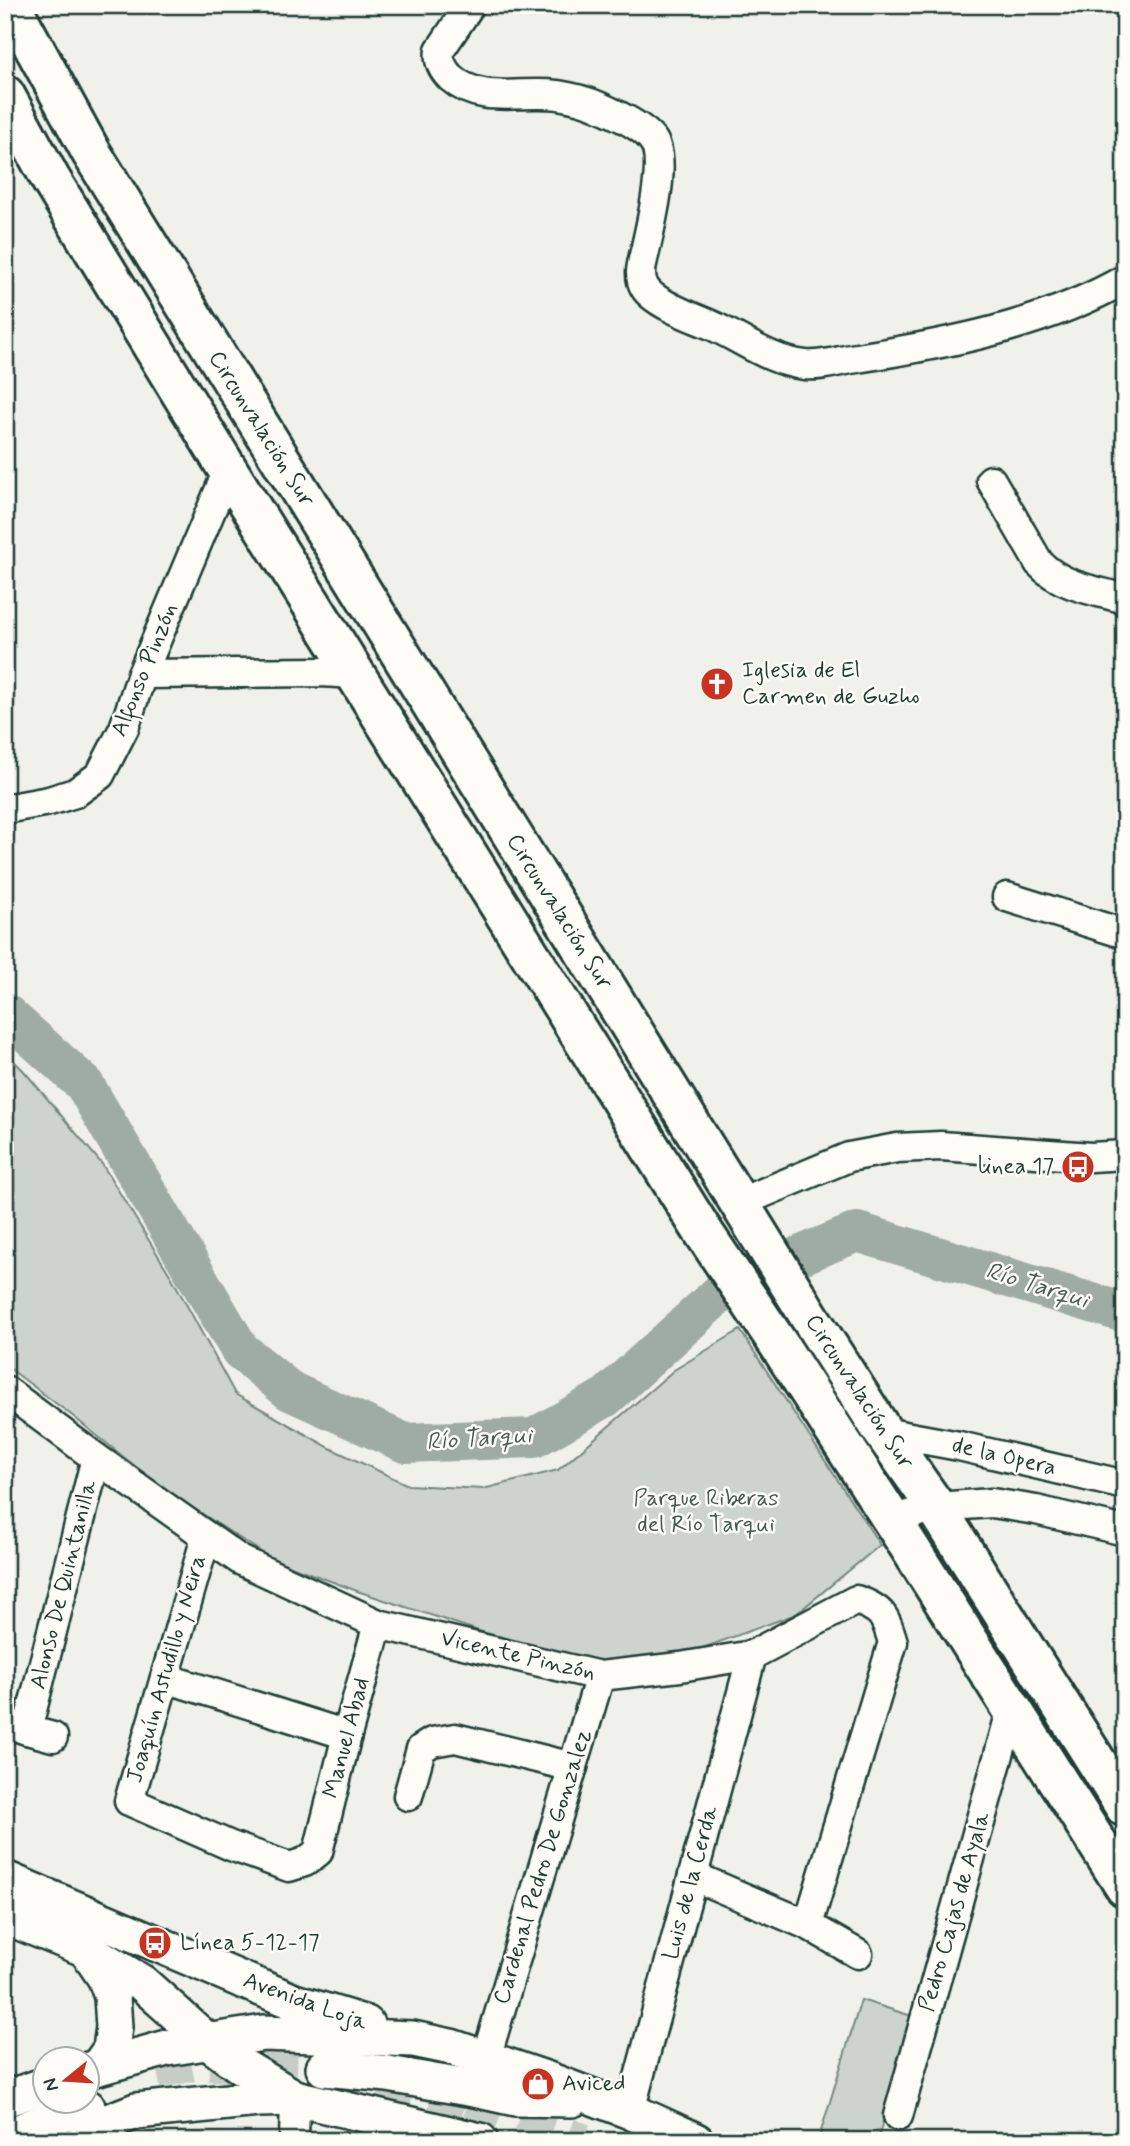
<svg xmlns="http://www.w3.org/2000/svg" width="1130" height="2146" viewBox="0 0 1130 2146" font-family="Mynerve,sans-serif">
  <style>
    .green { fill: #cdd3cd; stroke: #768880; stroke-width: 2 }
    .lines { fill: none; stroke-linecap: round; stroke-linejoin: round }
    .river { stroke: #9faca4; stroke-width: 40 }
    .major-tunnel { stroke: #c6cdc6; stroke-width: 35; stroke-dasharray: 35 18; stroke-linecap: butt }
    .minor-casing { stroke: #1f3d34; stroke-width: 33 }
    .major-casing { stroke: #1f3d34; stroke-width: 40 }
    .highway-casing { stroke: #1f3d34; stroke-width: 44 }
    .minor { stroke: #fdfcf7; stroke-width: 28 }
    .major { stroke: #fdfcf7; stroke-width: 35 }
    .highway { stroke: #fdfcf7; stroke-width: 38 }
    .labels { text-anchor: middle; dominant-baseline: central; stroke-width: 5; stroke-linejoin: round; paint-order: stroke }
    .street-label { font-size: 23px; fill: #1f3d34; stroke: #fdfcf7 }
    .poi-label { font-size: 23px; fill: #1f3d34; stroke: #fdfcf7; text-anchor: start }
    .park-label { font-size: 23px; fill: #425b53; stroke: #fdfcf7 }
    .water-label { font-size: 24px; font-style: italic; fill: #455e56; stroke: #fdfcf7 }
  </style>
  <rect width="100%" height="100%" fill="#f0f1eb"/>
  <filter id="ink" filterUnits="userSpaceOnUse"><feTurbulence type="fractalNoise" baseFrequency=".0143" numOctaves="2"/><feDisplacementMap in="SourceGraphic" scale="14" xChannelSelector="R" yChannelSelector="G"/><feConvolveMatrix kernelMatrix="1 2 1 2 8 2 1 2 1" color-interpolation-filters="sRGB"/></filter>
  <g filter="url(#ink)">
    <g class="green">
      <polygon points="5,1052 24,1071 102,1164 172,1278 235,1394 330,1448 408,1485 483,1489 558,1470 674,1370 740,1330 880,1545 796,1614 692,1652 583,1665 357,1591 272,1559 165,1490 70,1414 5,1365"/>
      <polygon points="861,2000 915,2017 877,2141 818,2141"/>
    </g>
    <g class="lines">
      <polyline class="river" points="5,1013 84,1084 240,1350 290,1391 405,1443 534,1438 606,1397 729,1285 857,1232 1125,1313"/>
      <g class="major-tunnel">
        <polyline points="157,2071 197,2063 324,2068 352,2074"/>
        <polyline points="325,2085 346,2086 478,2115 492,2121"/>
        <polyline points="469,2100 584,2141"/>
      </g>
      <defs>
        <g id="minor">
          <path d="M470 5 440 50C438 61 443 70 451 78 481 105 522 90 558 95 570 97 587 101 598 106 614 113 642 126 652 139 668 158 651 223 646 247 643 261 637 275 645 288 654 303 692 317 709 324 741 338 769 361 805 365 821 367 841 360 857 358 946 344 1046 325 1125 279"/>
          <path d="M991 480 1039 563C1061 586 1092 590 1122 598L1125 601"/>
          <polyline points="142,674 321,672 356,674"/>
          <polyline points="5,809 49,801 75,793 100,775 124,728 142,674 228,470"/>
          <polyline points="1007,897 1125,934"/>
          <polyline points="739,1203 849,1157 897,1148 941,1146 1091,1157 1125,1155"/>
          <path d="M5 1390 96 1458 240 1560 378 1624 600 1676 680 1667 752 1655 856 1600C883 1609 885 1616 893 1642L808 1925"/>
          <polyline points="883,1432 959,1446 1125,1485"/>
          <polyline points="891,1520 936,1507 992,1503 1036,1510 1125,1531"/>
          <polyline points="206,1537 129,1801 231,1846 289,1867 305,1862 318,1852 347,1735 378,1624"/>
          <polyline points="165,1678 347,1735"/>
          <polyline points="5,1723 27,1730 96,1458"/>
          <polyline points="27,1730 53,1737"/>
          <polyline points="408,1796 421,1749 432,1742 455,1738 573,1767"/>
          <polyline points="693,1876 808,1925 858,1954"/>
          <polyline points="486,2058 600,1676"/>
          <polyline points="630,2111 752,1655"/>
          <polyline points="898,2116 1012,1708"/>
          <polyline points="294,2141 295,2098"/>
        </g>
        <g id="major">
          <polyline points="5,1879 294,2002 366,2024"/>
          <polyline points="5,1916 86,1949 142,1983 208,2042 238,2064 295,2098"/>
          <polyline points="88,1952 105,1977 112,1996 114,2027 111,2049 99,2066"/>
          <polyline points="324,2068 388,2074 474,2089 515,2098 572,2099"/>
          <polyline points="88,2070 167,2048 264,2033 413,2039 451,2047 548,2080 630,2111 696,2141"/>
          <polyline points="5,2099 46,2085"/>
          <polyline points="5,2138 63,2114 87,2107"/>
          <polyline points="58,2141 136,2111 259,2099 295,2098 480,2141"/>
        </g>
        <g id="highway">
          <polyline points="11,5 91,152 809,1316 883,1432 936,1507 1125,1807"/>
          <polyline points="5,95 51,180 228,470 700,1227 779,1345 910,1548 1125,1887"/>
        </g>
      </defs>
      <use href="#minor" class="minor-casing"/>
      <use href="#major" class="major-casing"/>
      <use href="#highway" class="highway-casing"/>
      <use href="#minor" class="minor"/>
      <use href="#major" class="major"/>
      <use href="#highway" class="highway"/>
    </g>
  </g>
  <defs>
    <symbol id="church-disc" viewBox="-11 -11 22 22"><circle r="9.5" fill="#c8321e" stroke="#fdfcf7"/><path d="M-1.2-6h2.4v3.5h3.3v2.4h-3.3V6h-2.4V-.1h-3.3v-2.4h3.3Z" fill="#fff"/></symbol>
    <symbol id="bus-disc" viewBox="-11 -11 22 22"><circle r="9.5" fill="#c8321e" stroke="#fdfcf7"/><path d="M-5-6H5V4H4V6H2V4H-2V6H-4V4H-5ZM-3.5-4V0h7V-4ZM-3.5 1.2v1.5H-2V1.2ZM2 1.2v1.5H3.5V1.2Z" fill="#fff"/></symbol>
    <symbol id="shop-disc" viewBox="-11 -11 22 22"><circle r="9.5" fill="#c8321e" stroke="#fdfcf7"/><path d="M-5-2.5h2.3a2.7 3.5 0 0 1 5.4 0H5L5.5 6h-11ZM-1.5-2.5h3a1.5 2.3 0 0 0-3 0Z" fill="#fff"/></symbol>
  </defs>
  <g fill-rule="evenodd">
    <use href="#church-disc" x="698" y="665" width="38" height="38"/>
    <use href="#bus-disc" x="1059" y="1148" width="38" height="38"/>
    <use href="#bus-disc" x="136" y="1924" width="38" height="38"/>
    <use href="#shop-disc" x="519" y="2065" width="38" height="38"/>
  </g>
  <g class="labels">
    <g class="street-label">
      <text transform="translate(261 429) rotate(58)">Circunvalación Sur</text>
      <text transform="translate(145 670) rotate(-68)">Alfonso Pinzón</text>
      <text transform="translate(559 912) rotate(58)">Circunvalación Sur</text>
      <text transform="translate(859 1392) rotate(57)">Circunvalación Sur</text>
      <text transform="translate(1004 1457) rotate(13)">de la Opera</text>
      <text transform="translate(64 1585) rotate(-76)">Alonso De Quintanilla</text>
      <text transform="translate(518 1656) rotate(13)">Vicente Pinzón</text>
      <text transform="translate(167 1669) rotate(-74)">Joaquín Astudillo y Neira</text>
      <text transform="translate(347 1738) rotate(-75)">Manuel Abad</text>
      <text transform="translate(543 1867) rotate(-73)">Cardenal Pedro De Gonzalez</text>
      <text transform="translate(691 1883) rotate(-75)">Luis de la Cerda</text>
      <text transform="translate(955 1912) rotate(-74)">Pedro Cajas de Ayala</text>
      <text transform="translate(305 2002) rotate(20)">Avenida Loja</text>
    </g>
    <g class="poi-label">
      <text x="742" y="671">Iglesia de El<tspan x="742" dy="26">Carmen de Guzho</tspan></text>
      <text x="1054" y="1167" text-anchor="end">linea 17</text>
      <text x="180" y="1943">Línea 5-12-17</text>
      <text x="562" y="2084">Aviced</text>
    </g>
    <g class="park-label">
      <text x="706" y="1499">Parque Riberas<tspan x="706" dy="26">del Río Tarqui</tspan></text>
    </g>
    <g class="water-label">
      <text transform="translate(1037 1286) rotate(17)">Río Tarqui</text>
      <text transform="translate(479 1439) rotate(-4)">Río Tarqui</text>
    </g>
  </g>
  <rect width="1130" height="2146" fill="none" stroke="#fdfcf7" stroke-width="28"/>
  <rect x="14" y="14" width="1102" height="2118" fill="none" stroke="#1f3d34" stroke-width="2.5" filter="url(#ink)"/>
  <g transform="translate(66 2080) rotate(252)"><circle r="33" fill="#fdfcf7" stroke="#a4b0a9" stroke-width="2"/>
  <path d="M0-5L12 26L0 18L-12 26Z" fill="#c8321e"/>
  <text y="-10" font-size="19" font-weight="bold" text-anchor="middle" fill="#1f3d34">N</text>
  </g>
</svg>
